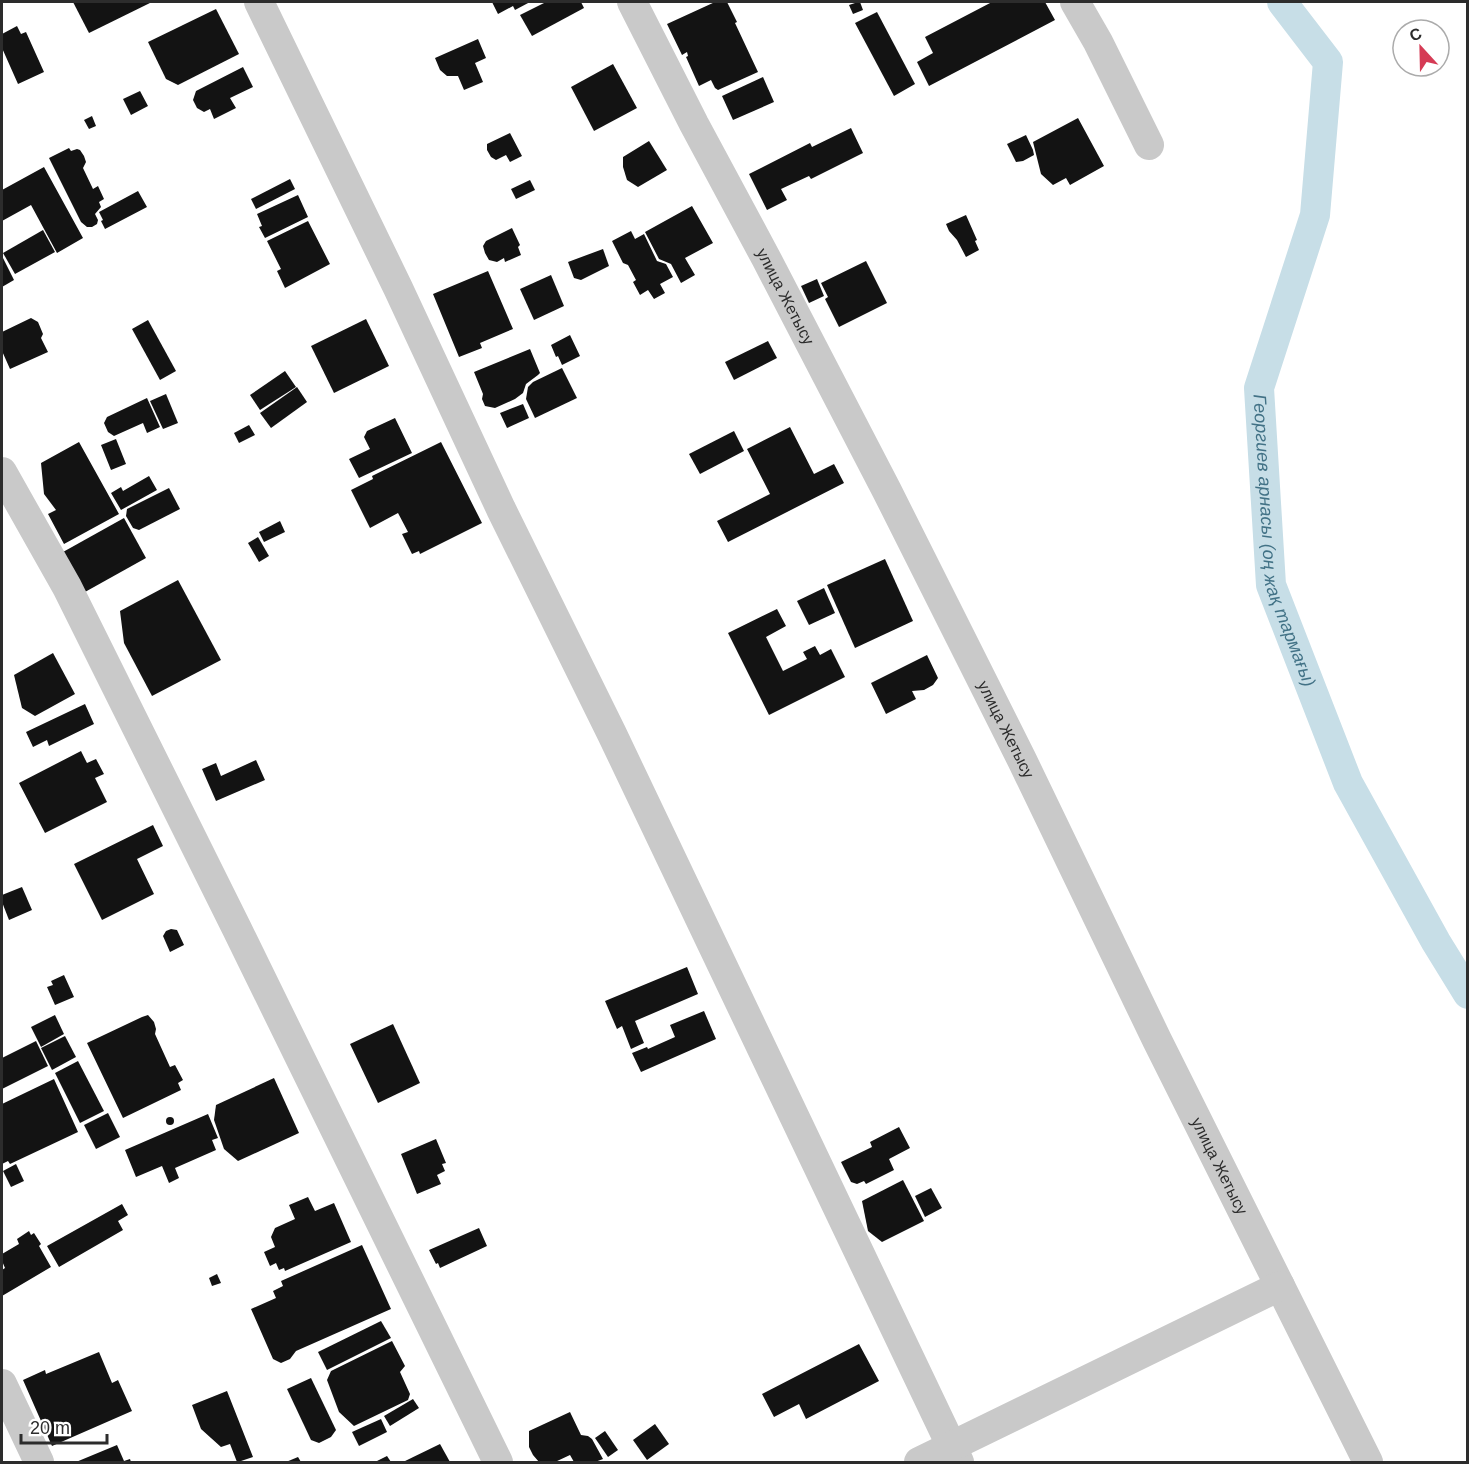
<svg xmlns="http://www.w3.org/2000/svg" width="1469" height="1464" viewBox="0 0 1469 1464" font-family="Helvetica,sans-serif">
  <style>
    .lines { fill: none; stroke-linecap: round; stroke-linejoin: round }
    .canal { stroke: #c7dee7; stroke-width: 30 }
    .building { fill: #131313 }
    .minor { stroke: #c9c9c9; stroke-width: 30 }
    .labels { text-anchor: middle; dominant-baseline: central; stroke-width: 6; stroke-linejoin: round; paint-order: stroke }
    .street-label { font-size: 16px; fill: #2c2c2c; stroke: #fff }
    .water-label { font-size: 18px; font-style: italic; fill: #427286; stroke: #fff }
  </style>
  <rect width="100%" height="100%" fill="#fff"/>
  <g class="lines">
    <path class="canal" id="s1" d="M1282 2 1328 62 1315 215 1259 388 1271 585 1348 783 1436 942 1468 994"/>
  </g>
  <g class="building">
    <polygon points="73,2 152,2 89,33"/>
    <polygon points="492,2 530,2 515,10 513,6 498,14"/>
    <polygon points="546,2 581,2 584,8 532,36 520,15"/>
    <polygon points="715,2 727,2 737,22 735,23 758,72 718,90 715,88 711,80 699,86 686,57 688,56 687,52 682,55 667,24"/>
    <polygon points="858,2 860,2 863,10 853,14 849,5"/>
    <polygon points="992,2 1045,2 1055,20 929,86 917,62 933,53 925,37"/>
    <polygon points="216,9 239,54 178,85 166,79 148,42"/>
    <polygon points="877,12 915,84 894,96 855,23"/>
    <polygon points="17,26 21,34 26,32 44,72 18,84 2,48 2,34"/>
    <polygon points="478,39 486,58 475,63 483,82 464,90 458,76 447,76 440,70 435,58"/>
    <polygon points="613,64 637,108 594,131 571,87"/>
    <polygon points="243,67 253,87 230,98 236,108 214,119 210,109 204,112 197,108 193,100 196,91"/>
    <polygon points="763,77 774,102 733,120 722,96"/>
    <polygon points="140,91 148,106 131,115 123,99"/>
    <polygon points="92,116 96,126 89,129 84,120"/>
    <polygon points="1078,118 1104,166 1070,185 1066,178 1053,185 1041,174 1033,142"/>
    <polygon points="851,128 863,153 811,179 809,176 781,189 787,200 767,210 749,174 810,143 812,147"/>
    <polygon points="510,133 522,156 510,162 506,155 496,160 491,157 487,150 487,144"/>
    <polygon points="1026,135 1033,150 1034,155 1023,161 1016,162 1007,144"/>
    <polygon points="649,141 667,170 638,187 627,180 623,167 623,157"/>
    <polygon points="69,148 71,151 77,149 80,150 84,156 86,162 83,168 93,189 98,186 104,199 99,202 101,207 95,214 98,220 97,224 92,227 87,227 81,222 49,158"/>
    <polygon points="44,167 83,238 57,253 31,205 2,221 2,190"/>
    <polygon points="290,179 295,189 256,209 251,199"/>
    <polygon points="530,180 535,190 516,199 511,189"/>
    <polygon points="138,191 147,207 105,229 101,221 103,220 99,212"/>
    <polygon points="298,195 308,217 265,238 259,227 262,226 257,214"/>
    <polygon points="692,206 713,243 685,258 695,275 681,283 671,264 659,259 645,232"/>
    <polygon points="966,215 977,240 975,241 979,250 966,257 957,240 949,231 946,224"/>
    <polygon points="308,221 330,264 285,288 277,271 281,269 267,241"/>
    <polygon points="512,228 520,245 518,247 521,255 505,262 504,258 497,262 489,260 485,253 483,246 486,241"/>
    <polygon points="43,230 55,252 15,274 3,253"/>
    <polygon points="631,231 635,239 644,234 657,261 666,264 673,277 660,284 665,293 654,299 648,290 640,295 633,282 636,280 628,265 623,263 612,241"/>
    <polygon points="603,249 609,266 581,280 574,278 568,262"/>
    <polygon points="3,258 14,280 2,287 2,259"/>
    <polygon points="866,261 887,303 839,327 825,299 828,297 821,283"/>
    <polygon points="488,271 513,329 480,343 482,348 459,357 433,294"/>
    <polygon points="551,275 564,306 534,320 520,289"/>
    <polygon points="817,279 824,296 809,303 801,286"/>
    <polygon points="31,318 38,322 43,334 41,338 48,352 10,369 2,351 2,332"/>
    <polygon points="366,319 389,366 334,393 311,346"/>
    <polygon points="148,320 176,371 160,380 132,329"/>
    <polygon points="570,335 580,356 562,365 558,356 556,357 551,345"/>
    <polygon points="768,341 777,358 734,380 725,362"/>
    <polygon points="530,349 540,373 538,375 526,384 523,393 515,399 495,408 485,406 482,399 483,394 474,372"/>
    <polygon points="562,368 577,398 535,418 526,399 528,387 533,382"/>
    <polygon points="285,371 296,387 260,410 250,395"/>
    <polygon points="297,387 307,402 271,428 260,413"/>
    <polygon points="166,394 178,423 163,429 150,401"/>
    <polygon points="147,398 160,427 147,433 143,423 114,436 108,432 104,423 107,417"/>
    <polygon points="523,404 529,418 507,428 500,413"/>
    <polygon points="395,418 412,453 359,478 349,459 370,449 364,437 367,431"/>
    <polygon points="249,425 255,435 239,443 234,433"/>
    <polygon points="790,427 814,474 834,464 844,483 728,542 717,521 770,494 747,449"/>
    <polygon points="734,431 744,451 700,474 689,454"/>
    <polygon points="116,439 126,464 111,470 101,445"/>
    <polygon points="79,442 119,514 64,544 48,514 56,510 44,494 41,463"/>
    <polygon points="441,442 482,523 420,554 419,551 412,554 402,534 408,532 398,513 370,528 351,490 373,479 372,476"/>
    <polygon points="149,476 157,490 121,510 111,493 121,487 123,491"/>
    <polygon points="169,488 180,509 139,530 133,528 126,516 127,509"/>
    <polygon points="124,518 146,558 85,592 63,552"/>
    <polygon points="280,521 285,532 264,542 259,532"/>
    <polygon points="258,537 269,556 259,562 248,543"/>
    <polygon points="885,559 913,621 855,648 827,585"/>
    <polygon points="178,580 221,660 152,696 124,643 120,611"/>
    <polygon points="824,588 835,613 809,625 797,601"/>
    <polygon points="777,609 786,626 766,637 783,671 807,659 803,652 815,646 820,655 831,649 845,677 769,715 728,633"/>
    <polygon points="53,653 75,694 35,716 22,708 14,675"/>
    <polygon points="927,655 938,678 933,685 924,690 912,691 916,699 886,714 871,683"/>
    <polygon points="85,704 94,724 49,746 47,740 33,747 26,732"/>
    <polygon points="81,751 87,763 96,759 104,774 95,778 107,802 45,833 19,783"/>
    <polygon points="256,760 265,780 216,801 202,769 216,763 221,776"/>
    <polygon points="153,825 163,846 137,859 154,894 102,920 74,864"/>
    <polygon points="22,887 32,910 9,920 2,902 2,895"/>
    <polygon points="171,929 177,930 184,945 170,952 163,936 166,931"/>
    <polygon points="687,967 698,994 635,1021 644,1043 631,1049 622,1026 617,1029 605,1001"/>
    <polygon points="64,975 74,997 55,1005 47,987 53,985 51,981"/>
    <polygon points="704,1011 716,1039 641,1072 632,1053 647,1047 648,1049 675,1037 670,1025"/>
    <polygon points="55,1015 64,1034 41,1047 31,1027"/>
    <polygon points="148,1015 154,1022 156,1029 155,1034 170,1067 175,1065 183,1080 178,1083 181,1090 123,1118 87,1043 142,1017"/>
    <polygon points="393,1024 420,1083 378,1103 350,1044"/>
    <polygon points="65,1036 76,1057 52,1070 41,1048"/>
    <polygon points="36,1041 48,1066 2,1089 2,1058"/>
    <polygon points="78,1061 104,1111 80,1123 55,1073"/>
    <polygon points="274,1078 299,1133 238,1161 224,1149 214,1120 216,1105"/>
    <polygon points="54,1079 78,1132 10,1164 8,1161 2,1164 2,1104"/>
    <polygon points="108,1113 120,1137 96,1149 84,1125"/>
    <polygon points="208,1114 218,1138 212,1140 216,1150 175,1168 179,1178 169,1183 162,1166 136,1177 125,1150"/>
    <circle cx="170" cy="1121" r="4"/>
    <polygon points="899,1127 910,1148 889,1159 894,1170 866,1184 864,1181 857,1184 851,1182 841,1162 872,1147 870,1142"/>
    <polygon points="436,1139 446,1163 442,1164 445,1171 437,1175 441,1184 417,1194 401,1154"/>
    <polygon points="16,1164 24,1181 11,1187 3,1171"/>
    <polygon points="903,1180 924,1221 882,1242 868,1231 862,1201"/>
    <polygon points="931,1188 942,1208 925,1217 915,1196"/>
    <polygon points="308,1197 315,1211 334,1203 351,1242 285,1271 284,1268 279,1270 276,1263 270,1266 264,1252 275,1247 271,1237 275,1228 295,1219 289,1205"/>
    <polygon points="122,1204 128,1215 118,1221 123,1230 59,1267 47,1246"/>
    <polygon points="479,1228 487,1246 440,1268 438,1263 436,1264 429,1250"/>
    <polygon points="29,1231 31,1235 34,1233 41,1244 39,1246 51,1267 2,1296 2,1270 5,1268 2,1261 2,1254 19,1244 17,1239"/>
    <polygon points="362,1245 391,1309 296,1351 290,1359 281,1363 273,1359 251,1309 276,1298 273,1291 283,1286 281,1281"/>
    <polygon points="217,1274 221,1283 212,1286 209,1278"/>
    <polygon points="381,1321 391,1338 327,1370 318,1352"/>
    <polygon points="392,1341 405,1366 400,1372 410,1394 408,1400 354,1426 339,1412 327,1380 331,1371"/>
    <polygon points="859,1344 879,1381 806,1419 799,1404 774,1417 762,1394"/>
    <polygon points="99,1352 112,1383 118,1380 132,1411 52,1446 23,1380 45,1370 46,1374"/>
    <polygon points="311,1378 336,1430 331,1437 319,1443 311,1440 287,1389"/>
    <polygon points="227,1391 253,1457 238,1462 237,1462 230,1444 221,1447 201,1429 192,1405"/>
    <polygon points="413,1399 419,1408 390,1426 384,1416"/>
    <polygon points="570,1412 581,1435 588,1436 592,1439 603,1459 595,1462 574,1462 570,1455 555,1462 539,1462 533,1455 529,1447 529,1431"/>
    <polygon points="381,1419 387,1432 359,1446 352,1432"/>
    <polygon points="655,1424 669,1444 647,1460 633,1440"/>
    <polygon points="605,1431 618,1450 608,1457 595,1438"/>
    <polygon points="440,1444 450,1462 403,1462"/>
    <polygon points="117,1445 124,1461 130,1459 131,1462 76,1462"/>
    <polygon points="387,1456 391,1462 375,1462"/>
    <polygon points="298,1457 301,1462 286,1462"/>
  </g>
  <g class="lines">
    <g class="minor">
      <polyline points="259,2 398,288 501,509 612,734 959,1462"/>
      <path id="s2" d="M632 2 694 124 766 258 887 491 1022 760 1157 1040 1368 1462"/>
      <polyline points="1075,2 1098,42 1149,145"/>
      <polyline points="2,472 67,587 237,929 498,1462"/>
      <polyline points="2,1384 39,1462"/>
      <polyline points="919,1462 1280,1286"/>
    </g>
  </g>
  <g class="labels">
    <g class="street-label">
      <text stroke="none"><textPath href="#s2" startOffset="332">улица Жетысу</textPath></text>
      <text stroke="none"><textPath href="#s2" startOffset="818">улица Жетысу</textPath></text>
      <text stroke="none"><textPath href="#s2" startOffset="1304">улица Жетысу</textPath></text>
    </g>
    <g class="water-label">
      <text stroke="none"><textPath href="#s1" startOffset="567">Георгиев арнасы (оң жақ тармағы)</textPath></text>
    </g>
  </g>
  <rect width="1469" height="1464" fill="none" stroke="#2c2c2c" stroke-width="6"/>
  <g transform="translate(1421 48) rotate(338)"><circle r="28" fill="#ffffff" stroke="#ababab" stroke-width="1.5"/>
  <path d="M0-4.5L10 22L0 15L-10 22Z" fill="#d53b55"/>
  <text y="-9" font-size="16" font-weight="bold" text-anchor="middle" fill="#2c2c2c">С</text>
  </g>
  <path d="M21 1434v9h86v-9" fill="none" stroke="#2c2c2c" stroke-width="3"/>
  <text x="30" y="1434" font-size="18" fill="#2c2c2c" stroke="#ffffff" stroke-width="4.5" paint-order="stroke">20 m</text>
</svg>
